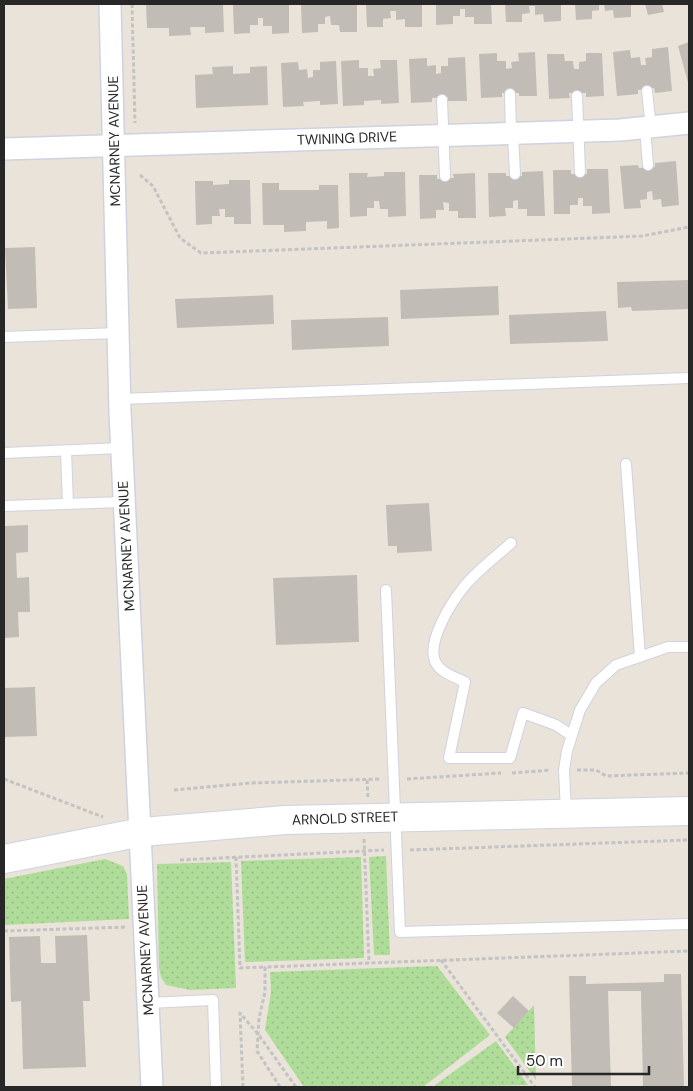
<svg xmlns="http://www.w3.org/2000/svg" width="693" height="1091" viewBox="0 0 693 1091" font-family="'DM Sans',sans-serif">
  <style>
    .grass { fill: url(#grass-dots) }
    .building { fill: #c1bdb6 }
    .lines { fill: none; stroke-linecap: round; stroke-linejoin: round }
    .service-casing { stroke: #cfd2e0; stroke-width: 12 }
    .minor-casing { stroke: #cfd2e0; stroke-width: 24 }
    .secondary-casing { stroke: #cfd2e0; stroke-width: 30 }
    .path { stroke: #c3c3c3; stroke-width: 3; stroke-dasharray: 4 2.5; stroke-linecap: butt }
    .service { stroke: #fff; stroke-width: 10 }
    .minor { stroke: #fff; stroke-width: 21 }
    .secondary { stroke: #fff; stroke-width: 28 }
    .labels { text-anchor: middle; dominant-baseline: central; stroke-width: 5; stroke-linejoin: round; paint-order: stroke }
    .street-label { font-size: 14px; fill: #272727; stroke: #fff }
  </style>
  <defs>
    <pattern id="grass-dots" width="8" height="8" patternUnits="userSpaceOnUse" patternTransform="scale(1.25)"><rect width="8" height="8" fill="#afdd99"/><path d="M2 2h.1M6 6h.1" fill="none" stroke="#97be84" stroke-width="1.8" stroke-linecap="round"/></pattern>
  </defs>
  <rect width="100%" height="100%" fill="#e9e3da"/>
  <g class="grass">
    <polygon points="386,856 390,955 374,955 369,857"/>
    <polygon points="361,857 364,958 245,962 241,861"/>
    <polygon points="105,859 123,866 127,874 129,919 4,925 4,879"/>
    <polygon points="231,862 236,988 190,990 166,985 161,977 159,968 157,864"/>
    <polygon points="437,966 490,1035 423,1087 304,1087 265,1030 271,992 270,972"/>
    <polygon points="534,1005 536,1080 505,1037"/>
    <polygon points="496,1041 528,1085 435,1087 435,1085"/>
  </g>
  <g class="building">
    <polygon points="146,4 223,4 224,32 205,33 205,27 190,27 191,35 169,36 169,28 147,28"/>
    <polygon points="233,4 289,4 289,33 272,34 272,26 263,26 263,18 258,18 258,25 250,25 250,33 234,34"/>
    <polygon points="301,4 357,4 357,32 340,32 339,25 331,25 330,16 325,17 325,24 318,24 318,32 302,33"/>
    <polygon points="366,4 422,4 422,27 405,27 405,19 396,20 396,11 390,11 391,18 383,19 383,27 367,27"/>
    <polygon points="436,4 491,4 492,24 474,24 474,17 465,17 465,9 460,9 460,16 453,16 453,24 436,25"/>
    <polygon points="505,4 561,4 561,21 544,22 543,14 535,15 535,6 529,6 530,13 522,14 522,22 506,22"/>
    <polygon points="575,4 599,4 599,10 592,11 592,19 576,20"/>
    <polygon points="604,4 631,4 631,17 614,18 613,10 605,11"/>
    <polygon points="645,4 662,4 664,12 648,15"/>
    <polygon points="689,42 689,86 678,46"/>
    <polygon points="668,47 672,91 655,93 654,88 638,90 638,94 617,96 613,52 630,50 631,58 640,57 641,65 646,65 645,58 652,57 652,49"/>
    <polygon points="535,52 537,96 519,96 519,93 502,93 502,97 481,98 479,54 497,53 497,61 506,61 506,69 512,68 511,62 519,61 518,53"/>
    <polygon points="586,53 602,53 604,96 586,97 586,93 569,93 570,98 549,99 547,54 564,54 565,61 573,61 574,69 579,69 579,62 586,61"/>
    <polygon points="465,57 467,101 448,101 448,97 432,98 432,102 411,103 409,59 427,58 427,66 436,65 436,74 441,73 441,66 448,66 448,58"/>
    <polygon points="359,60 359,68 368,68 368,76 374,76 373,69 381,68 380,60 397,60 399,103 381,104 381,100 364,101 364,105 343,106 341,61"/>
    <polygon points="336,61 338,104 320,105 320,101 303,102 304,106 283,107 281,63 298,62 299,70 307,69 308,78 313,77 313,70 320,70 320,62"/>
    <polygon points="233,66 233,74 250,73 250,67 267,66 268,105 196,108 195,75 213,74 212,67"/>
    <polygon points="676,161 679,205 662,207 661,199 653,200 652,191 647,192 647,199 640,200 641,208 624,209 620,166 638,165 639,168 655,167 655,163"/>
    <polygon points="587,169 608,169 610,213 592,214 592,206 583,206 583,198 578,198 578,205 570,205 570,214 554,214 553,170 571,170 571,174 587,174"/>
    <polygon points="543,171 545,216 527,216 527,209 518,209 518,200 513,201 513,208 505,208 506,216 489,217 488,173 506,173 506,176 522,176 522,172"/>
    <polygon points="384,172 405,172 406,216 388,217 388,209 380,209 379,201 374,201 374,208 367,208 367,216 350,217 349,173 368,173 367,177 384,176"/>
    <polygon points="475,173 476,218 458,218 458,211 449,211 449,203 443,202 444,210 436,210 436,218 420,219 419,175 437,175 437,179 454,178 453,174"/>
    <polygon points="229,180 250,180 251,224 234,224 234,217 225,217 225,209 219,209 220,216 212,216 212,224 196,225 195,181 213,181 213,185 229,184"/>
    <polygon points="262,183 279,183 279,190 319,190 319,185 338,185 339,228 327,229 327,221 306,222 306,231 284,232 284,225 263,225"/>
    <polygon points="35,247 37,308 8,309 5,248"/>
    <polygon points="689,280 689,309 632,311 631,307 618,308 617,282"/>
    <polygon points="498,286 499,315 401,319 400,290"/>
    <polygon points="273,295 274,324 177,328 175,299"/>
    <polygon points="606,311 608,341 510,344 509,315"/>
    <polygon points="388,317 389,346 292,350 291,320"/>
    <polygon points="429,503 432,551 397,553 397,546 388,546 386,505"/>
    <polygon points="28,525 28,552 16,553 17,578 29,577 30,612 18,612 19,637 4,638 4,526"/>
    <polygon points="357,575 359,642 276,645 273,578"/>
    <polygon points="35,687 37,736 4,737 4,688"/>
    <polygon points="87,935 90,1001 83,1001 86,1067 23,1069 21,1001 11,1002 9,937 40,936 41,963 56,963 55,936"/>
    <polygon points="664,974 681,974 684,1087 643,1087 641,991 608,991 611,1087 572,1087 569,976 586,976 586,984 664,982"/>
    <polygon points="513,996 529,1011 514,1028 497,1013"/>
  </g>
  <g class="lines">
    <defs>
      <g id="service">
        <polyline points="647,91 651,128"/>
        <polyline points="510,94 511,134"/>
        <polyline points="577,96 580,172"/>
        <polyline points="442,100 445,176"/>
        <polyline points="645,129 648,165"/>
        <polyline points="513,134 515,174"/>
        <polyline points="4,337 118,333"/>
        <polyline points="120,399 689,378"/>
        <polyline points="66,451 68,504"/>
        <polyline points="4,453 121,448"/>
        <polyline points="626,464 640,657"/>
        <polyline points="4,506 124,502"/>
        <path d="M511 543C496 557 476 571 463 588 451 603 427 641 435 661 439 672 455 677 465 682L449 758H510L523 713 556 725 571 735"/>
        <polyline points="386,590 400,932 689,924"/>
        <polyline points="566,812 564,770 567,751 580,710 596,683 616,665 668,647 689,647"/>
        <polyline points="148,1003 213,1000 216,1087"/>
      </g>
      <g id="minor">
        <polyline points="110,4 120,412 152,1087"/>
        <polyline points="4,149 620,130 689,123"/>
      </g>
      <polyline id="secondary" points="4,859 142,832 285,820 689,811"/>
    </defs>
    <use href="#service" class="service-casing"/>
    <use href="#minor" class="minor-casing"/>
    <use href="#secondary" class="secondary-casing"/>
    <g class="path">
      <polyline points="132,4 135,123"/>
      <polyline points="140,175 153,186 180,238 201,253 642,236 689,227"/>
      <polyline points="577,770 596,770 606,776 689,773"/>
      <polyline points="512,773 550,770"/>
      <polyline points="4,779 103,817"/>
      <polyline points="407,779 501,773"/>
      <polyline points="367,780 368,798"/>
      <polyline points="174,790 250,783 381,779"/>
      <polyline points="364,839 369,963"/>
      <polyline points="410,850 689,840"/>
      <polyline points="236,857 240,968 265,967"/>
      <polyline points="180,860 384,850"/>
      <polyline points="4,931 126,927"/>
      <polyline points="441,960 535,1087"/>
      <polyline points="243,1087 240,1013 258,1034 296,1087"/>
      <polyline points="280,1087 257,1051 259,1018 265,992 265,967 689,951"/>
    </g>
    <use href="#service" class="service"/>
    <use href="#minor" class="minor"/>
    <use href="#secondary" class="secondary"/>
  </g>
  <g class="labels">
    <g class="street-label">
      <text transform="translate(347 138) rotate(-2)">TWINING DRIVE</text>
      <text transform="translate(114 141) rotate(-91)">MCNARNEY AVENUE</text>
      <text transform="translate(126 546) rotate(-93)">MCNARNEY AVENUE</text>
      <text transform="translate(345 818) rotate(-2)">ARNOLD STREET</text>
      <text transform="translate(145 950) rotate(-93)">MCNARNEY AVENUE</text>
    </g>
  </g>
  <rect width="693" height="1091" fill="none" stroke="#272727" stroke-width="10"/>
  <path d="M518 1066v8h131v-8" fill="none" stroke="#272727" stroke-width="2.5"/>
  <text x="526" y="1066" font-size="15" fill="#272727" stroke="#ffffff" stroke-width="4" paint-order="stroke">50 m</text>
</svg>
